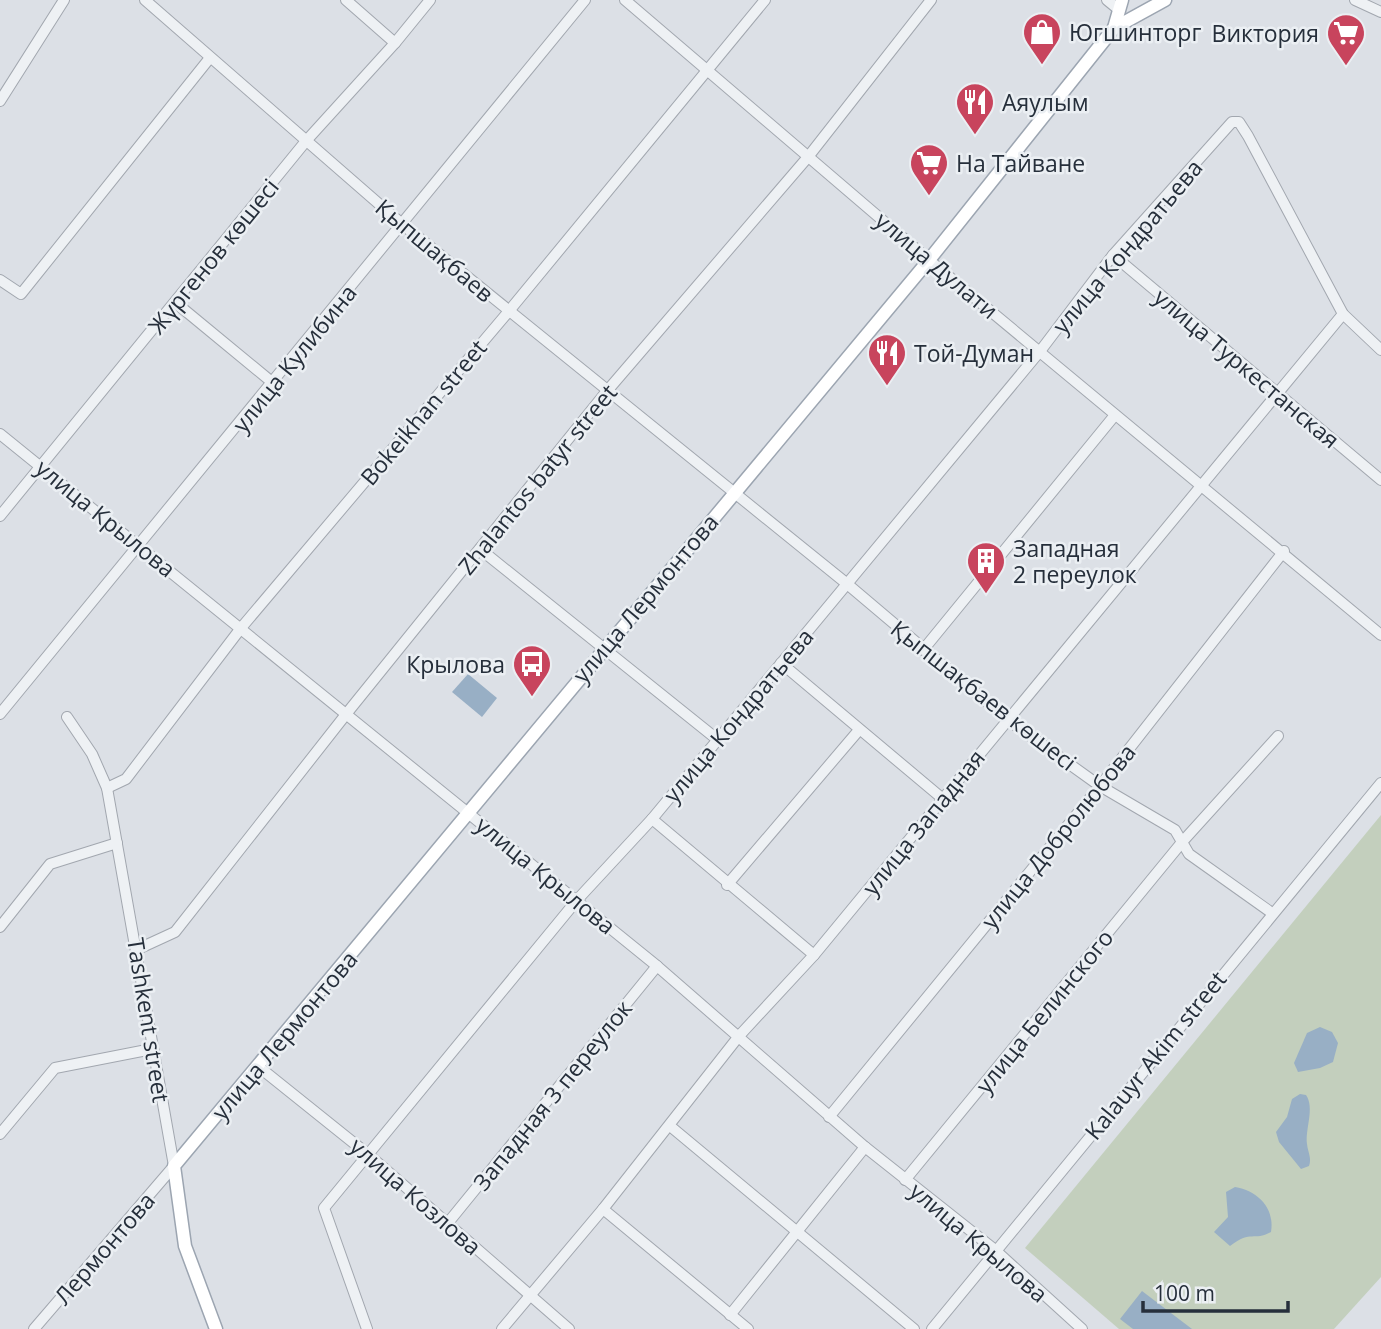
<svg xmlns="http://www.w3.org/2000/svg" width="1381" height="1329" viewBox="0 0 1381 1329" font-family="'Open Sans',sans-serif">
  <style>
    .green { fill: #c3cfbd }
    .water { fill: #98afc5 }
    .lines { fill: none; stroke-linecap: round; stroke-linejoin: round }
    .minor-casing { stroke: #a2a7af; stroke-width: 12 }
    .major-casing { stroke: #9ca5b1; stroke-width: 15 }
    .minor { stroke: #eef1f4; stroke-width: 10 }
    .major { stroke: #fff; stroke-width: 12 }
    .labels { text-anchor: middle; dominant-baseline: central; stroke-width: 5; stroke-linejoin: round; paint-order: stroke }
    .poi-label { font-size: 23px; fill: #262f3b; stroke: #ebeff3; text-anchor: start }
    .street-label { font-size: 23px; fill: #262f3b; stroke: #ebeff3 }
  </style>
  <rect width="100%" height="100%" fill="#dce0e6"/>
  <polygon class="green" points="1381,815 1381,1277 1334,1329 1119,1329 1025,1248"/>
  <g class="water">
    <polygon points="468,674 497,698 482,717 452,692"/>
    <polygon points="1320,1027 1332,1032 1338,1043 1333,1062 1320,1068 1298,1072 1294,1063 1307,1033"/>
    <path d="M1300 1094 1306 1095C1315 1108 1305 1129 1307 1144 1308 1153 1312 1158 1309 1166L1301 1169 1279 1142 1276 1132 1287 1117 1292 1099Z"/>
    <path d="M1235 1187C1258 1191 1275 1208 1271 1232 1253 1242 1252 1229 1230 1246L1214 1232 1228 1217 1226 1192Z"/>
    <polygon points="1142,1291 1192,1329 1133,1329 1120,1319"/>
  </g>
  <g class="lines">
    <defs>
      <g id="minor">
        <polyline points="145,0 402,224 846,583 1008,720 1100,786 1175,830 1189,854 1272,913"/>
        <polyline points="346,0 395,43"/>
        <polyline points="625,0 929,260 1381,635"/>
        <polyline points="1107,0 1118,9"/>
        <polyline points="1355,0 1381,12"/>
        <polyline points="0,101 64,0"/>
        <polyline points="1113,255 1381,480"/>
        <polyline points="0,280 21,294 209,59"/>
        <polyline points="176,303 273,383"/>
        <polyline points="0,434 657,966 865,1147 995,1250 1082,1329"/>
        <polyline points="0,516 306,141 395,43 430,0"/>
        <polyline points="480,549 718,740"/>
        <polyline points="923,650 1115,415"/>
        <polyline points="781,663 943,799"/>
        <polyline points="0,714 585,0"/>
        <polyline points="107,788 126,779 241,628 509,311 765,0"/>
        <polyline points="652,819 814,955"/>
        <polyline points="727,885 859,730"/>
        <polyline points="0,927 50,864 117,843"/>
        <polyline points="138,949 175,932 347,713 607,391 808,157 931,0"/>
        <polyline points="259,1067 370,1156 569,1329"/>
        <polyline points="829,1117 1100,786 1284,551"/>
        <polyline points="670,1126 914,1329"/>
        <polyline points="0,1134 55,1068 152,1049"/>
        <polyline points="905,1180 1183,841 1278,736"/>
        <polyline points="603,1209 748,1329"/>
        <polyline points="447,1224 657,966"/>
        <polyline points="730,1315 865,1147"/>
        <polyline points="34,1329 174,1166 107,788 92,754 67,717"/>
        <polyline points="367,1329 324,1208 577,900 652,819 1041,350 1113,255 1232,122 1239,122 1248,136 1343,314 1381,350"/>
        <polyline points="502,1329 603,1209 739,1036 814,955 1343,314"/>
        <polyline points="932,1329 1381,783"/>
      </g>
      <g id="major">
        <polyline points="1114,28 1122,0"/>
        <polyline points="216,1329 185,1246 174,1166 929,260 1114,28 1165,0"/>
      </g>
    </defs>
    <use href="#minor" class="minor-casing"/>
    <use href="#major" class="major-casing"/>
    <use href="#minor" class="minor"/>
    <use href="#major" class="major"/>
  </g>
  <defs>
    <symbol id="shop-pin" viewBox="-11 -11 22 30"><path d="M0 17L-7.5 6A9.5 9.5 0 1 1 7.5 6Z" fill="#c8445d" stroke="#ebeff3"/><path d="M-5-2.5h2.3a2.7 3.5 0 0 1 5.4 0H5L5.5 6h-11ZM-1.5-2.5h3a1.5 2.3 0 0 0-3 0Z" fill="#fff"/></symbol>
    <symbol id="supermarket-pin" viewBox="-11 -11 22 30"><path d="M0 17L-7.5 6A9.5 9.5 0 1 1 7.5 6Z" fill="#c8445d" stroke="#ebeff3"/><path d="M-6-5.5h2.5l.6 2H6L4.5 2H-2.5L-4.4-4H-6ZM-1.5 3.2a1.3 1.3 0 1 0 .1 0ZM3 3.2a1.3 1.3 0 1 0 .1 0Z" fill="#fff"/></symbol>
    <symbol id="restaurant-pin" viewBox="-11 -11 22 30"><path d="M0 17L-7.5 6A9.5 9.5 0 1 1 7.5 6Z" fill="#c8445d" stroke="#ebeff3"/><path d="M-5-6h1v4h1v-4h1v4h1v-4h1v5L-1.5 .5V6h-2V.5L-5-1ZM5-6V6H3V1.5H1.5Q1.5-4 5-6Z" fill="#fff"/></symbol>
    <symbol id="building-pin" viewBox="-11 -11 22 30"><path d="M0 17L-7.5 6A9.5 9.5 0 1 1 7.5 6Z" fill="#c8445d" stroke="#ebeff3"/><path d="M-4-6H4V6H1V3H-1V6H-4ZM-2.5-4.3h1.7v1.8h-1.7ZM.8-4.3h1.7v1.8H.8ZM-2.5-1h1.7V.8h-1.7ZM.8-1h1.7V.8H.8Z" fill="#fff"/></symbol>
    <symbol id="bus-pin" viewBox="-11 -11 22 30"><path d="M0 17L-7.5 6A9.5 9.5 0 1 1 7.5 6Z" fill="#c8445d" stroke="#ebeff3"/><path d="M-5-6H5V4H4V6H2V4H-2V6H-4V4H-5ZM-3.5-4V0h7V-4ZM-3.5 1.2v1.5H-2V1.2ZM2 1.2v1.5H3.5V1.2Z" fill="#fff"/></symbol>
  </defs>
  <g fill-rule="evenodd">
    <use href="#shop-pin" x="1020" y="10" width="44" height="60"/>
    <use href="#supermarket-pin" x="1324" y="11" width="44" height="60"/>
    <use href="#restaurant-pin" x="953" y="80" width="44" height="60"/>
    <use href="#supermarket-pin" x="907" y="141" width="44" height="60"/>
    <use href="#restaurant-pin" x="865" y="331" width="44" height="60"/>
    <use href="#building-pin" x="964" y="539" width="44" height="60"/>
    <use href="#bus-pin" x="510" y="642" width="44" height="60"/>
  </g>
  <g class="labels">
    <g class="poi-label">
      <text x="1069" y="32">Югшинторг</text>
      <text x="1319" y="33" text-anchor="end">Виктория</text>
      <text x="1002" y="102">Аяулым</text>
      <text x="956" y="163">На Тайване</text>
      <text x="914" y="353">Той-Думан</text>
      <text x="1013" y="548">Западная<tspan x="1013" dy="26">2 переулок</tspan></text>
      <text x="505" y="664" text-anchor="end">Крылова</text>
    </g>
    <g class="street-label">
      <text transform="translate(1127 246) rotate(-50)">улица Кондратьева</text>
      <text transform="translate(435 250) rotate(40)">Қыпшақбаев</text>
      <text transform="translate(213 256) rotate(-51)">Жүргенов көшесі</text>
      <text transform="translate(937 265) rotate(40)">улица Дулати</text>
      <text transform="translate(294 358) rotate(-51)">улица Кулибина</text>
      <text transform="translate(1247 368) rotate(40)">улица Туркестанская</text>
      <text transform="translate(423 412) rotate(-50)">Bokeikhan street</text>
      <text transform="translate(537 479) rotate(-51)">Zhalantos batyr street</text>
      <text transform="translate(106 518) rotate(39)">улица Крылова</text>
      <text transform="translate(645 598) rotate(-50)">улица Лермонтова</text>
      <text transform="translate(984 695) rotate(38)">Қыпшақбаев көшесі</text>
      <text transform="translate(738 715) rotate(-50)">улица Кондратьева</text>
      <text transform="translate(923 822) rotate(-51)">улица Западная</text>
      <text transform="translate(1058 836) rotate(-51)">улица Добролюбова</text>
      <text transform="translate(546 875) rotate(39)">улица Крылова</text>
      <text transform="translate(1044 1011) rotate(-51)">улица Белинского</text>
      <text transform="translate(149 1020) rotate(81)">Tashkent street</text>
      <text transform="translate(284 1035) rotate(-50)">улица Лермонтова</text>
      <text transform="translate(1155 1055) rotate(-51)">Kalauyr Akim street</text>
      <text transform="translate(552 1095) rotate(-51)">Западная 3 переулок</text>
      <text transform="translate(416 1196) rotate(41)">улица Козлова</text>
      <text transform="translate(979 1242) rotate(40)">улица Крылова</text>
      <text transform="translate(104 1248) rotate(-49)">Лермонтова</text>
    </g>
  </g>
  <path d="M1143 1301v10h145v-10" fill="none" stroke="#262f3b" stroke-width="3.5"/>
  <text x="1154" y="1301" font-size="21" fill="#262f3b" stroke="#ebeff3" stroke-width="5" paint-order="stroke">100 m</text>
</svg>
